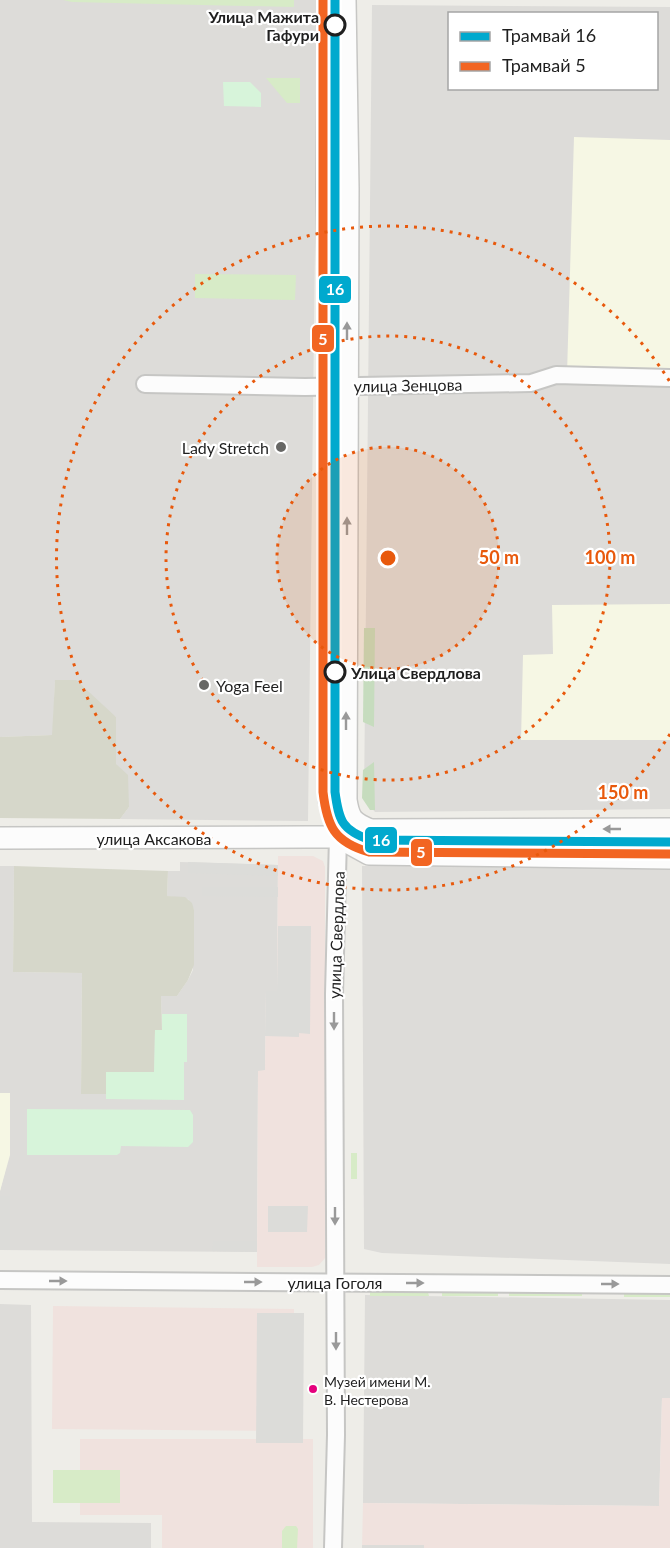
<svg xmlns="http://www.w3.org/2000/svg" width="670" height="1548" viewBox="0 0 670 1548" font-family="Lato,sans-serif">
  <style>
    .residential { fill: #dddcd9; fill-rule: evenodd }
    .commercial { fill: #f0e2de }
    .education { fill: #f6f7e4 }
    .construction { fill: #d6d7ca }
    .grass { fill: #d7ebc7 }
    .forest { fill: #c6dcbe }
    .park { fill: #d7f4da }
    .parking { fill: #dcdcd9 }
    .lines { fill: none; stroke-linecap: round; stroke-linejoin: round }
    .minor-casing { stroke: #c6c6c4; stroke-width: 20 }
    .tertiary-casing { stroke: #c6c6c4; stroke-width: 24 }
    .minor { stroke: #fcfcfc; stroke-width: 16 }
    .tertiary { stroke: #fcfcfc; stroke-width: 21 }
    .tram-1-casing { stroke: #fff; stroke-width: 14 }
    .tram-2-casing { stroke: #fff; stroke-width: 14 }
    .tram-1 { stroke: #00a9ce; stroke-width: 9 }
    .tram-2 { stroke: #f26522; stroke-width: 9 }
    .oneway { fill: #999 }
    .ring { fill: none; stroke: #e8590c; stroke-width: 3; stroke-dasharray: 3 6 }
    .stop-dot { fill: #fff; stroke: #1f1f1f; stroke-width: 3 }
    .poi-dot { fill: #676765; stroke: #fff; stroke-width: 2 }
    .bus-dot { fill: #e5007d; stroke: #fff; stroke-width: 2 }
    .labels { text-anchor: middle; dominant-baseline: central; stroke-width: 4.5; stroke-linejoin: round; paint-order: stroke }
    .bus-label { font-size: 14px; fill: #1f1f1f; stroke: #fff; text-anchor: start }
    .stop-label { font-size: 16px; font-weight: bold; fill: #1f1f1f; stroke: #fff; text-anchor: end }
    .street-label { font-size: 16px; fill: #1f1f1f; stroke: #fff }
    .poi-label { font-size: 16px; fill: #1f1f1f; stroke: #fff; text-anchor: end }
    .centre { fill: #e8590c; stroke: #fff; stroke-width: 3 }
    .ring-label { font-size: 18px; text-anchor: middle; font-weight: bold; fill: #e8590c; stroke: #fff; stroke-width: 4.5; stroke-linejoin: round; paint-order: stroke }
    .line-badge { stroke: #fff; stroke-width: 2 }
    .badge-label { font-size: 16px; text-anchor: middle; font-weight: bold; fill: #fff }
  </style>
  <rect width="100%" height="100%" fill="#eeede8"/>
  <g class="residential">
    <polygon points="0,0 318,0 308,821 120,819 129,807 116,764 116,717 55,680 53,735 0,737"/>
    <path d="M372 5 670 7V809L375 812 364 799ZM450 14H656V88H450Z"/>
    <polygon points="180,862 278,865 277,991 266,991 265,1071 258,1071 257,1252 0,1250 0,1191 9,1155 10,1094 0,1093 0,866 14,866 13,972 82,973 81,1094 106,1094 106,1072 155,1030 162,1029 161,996 177,996 188,980 193,970 194,910 188,899 167,896 168,871 180,871"/>
    <polygon points="670,865 670,1264 382,1253 364,1249 362,866"/>
    <polygon points="365,1295 670,1300 670,1398 662,1398 659,1506 363,1503"/>
    <polygon points="0,1304 31,1305 32,1522 151,1523 151,1548 0,1548"/>
  </g>
  <g class="commercial">
    <polygon points="278,856 313,856 323,861 325,867 325,1258 319,1265 312,1267 257,1267 258,1071 265,1070 266,991 277,991"/>
    <polygon points="53,1306 294,1309 293,1431 52,1429"/>
    <polygon points="662,1398 670,1398 670,1548 362,1548 363,1503 659,1506"/>
    <polygon points="80,1439 313,1439 313,1548 162,1548 162,1515 80,1515"/>
  </g>
  <g class="education">
    <polygon points="574,137 670,140 670,377 567,374"/>
    <polygon points="670,604 670,740 521,740 523,655 553,654 552,605"/>
    <polygon points="0,1093 10,1093 10,1155 0,1191"/>
  </g>
  <g class="construction">
    <polygon points="55,680 76,680 116,717 116,764 128,775 129,807 120,819 0,818 0,737 52,735"/>
    <polygon points="14,866 168,871 167,896 185,897 192,903 194,910 194,965 188,980 177,996 161,996 162,1030 155,1030 154,1072 107,1072 106,1094 81,1094 82,973 13,972"/>
  </g>
  <g class="grass">
    <polygon points="63,0 294,0 294,7 72,2"/>
    <polygon points="266,78 300,78 300,103 287,103"/>
    <polygon points="195,274 296,275 295,300 195,298"/>
    <rect x="351" y="1153" width="6" height="26"/>
    <polygon points="370,1291 428,1292 429,1296 370,1296"/>
    <rect x="442" y="1291" width="56" height="5"/>
    <polygon points="509,1291 582,1292 582,1296 509,1296"/>
    <polygon points="624,1292 670,1293 670,1297 624,1297"/>
    <rect x="53" y="1470" width="67" height="33"/>
    <polygon points="286,1526 296,1526 298,1529 297,1548 282,1548 282,1531"/>
  </g>
  <g class="forest">
    <polygon points="364,628 375,628 374,727 363,722"/>
    <polygon points="374,762 375,810 370,810 362,798 363,770"/>
  </g>
  <g class="park">
    <polygon points="223,82 250,82 261,93 261,107 224,106"/>
    <polygon points="162,1014 187,1014 187,1062 184,1062 184,1100 106,1099 106,1072 154,1072 155,1030 162,1030"/>
    <polygon points="27,1109 190,1110 193,1115 193,1142 188,1147 121,1146 120,1153 117,1155 27,1155"/>
  </g>
  <g class="parking">
    <polygon points="188,862 278,865 278,876 188,873"/>
    <polygon points="202,887 278,887 278,897 202,896"/>
    <polygon points="278,926 311,926 310,1034 299,1033 299,1037 265,1036 266,991 277,991"/>
    <rect x="0" y="1196" width="10" height="54"/>
    <polygon points="268,1206 308,1206 307,1232 268,1232"/>
    <polygon points="213,1241 257,1241 257,1252 212,1251"/>
    <polygon points="257,1313 304,1313 303,1443 256,1443"/>
    <rect x="362" y="1545" width="62" height="3"/>
  </g>
  <g class="lines">
    <defs>
      <g id="minor">
        <polyline points="327,0 325,188 328,425 326,540 327,559 327,800 338,837 334,994 336,1435 333,1548"/>
        <polyline points="145,384 305,387 531,383 556,375 670,378"/>
        <polyline points="0,1280 670,1285"/>
      </g>
      <g id="tertiary">
        <path d="M345 0 348 188 346 800C349 819 352 822 370 830"/>
        <polyline points="338,837 369,854 670,858"/>
        <polyline points="0,838 308,837 338,837 370,830 670,829"/>
      </g>
    </defs>
    <use href="#minor" class="minor-casing"/>
    <use href="#tertiary" class="tertiary-casing"/>
    <use href="#minor" class="minor"/>
    <use href="#tertiary" class="tertiary"/>
    <defs>
      <path id="tram-1" d="M335 0V792C339 821 342 830 370 840L670 842"/>
      <path id="tram-2" d="M323 0V792C327 826 334 842 369 852L670 854"/>
    </defs>
    <use href="#tram-1" class="tram-1-casing"/>
    <use href="#tram-2" class="tram-2-casing"/>
    <use href="#tram-1" class="tram-1"/>
    <use href="#tram-2" class="tram-2"/>
  </g>
  <defs><path id="oneway-solid" d="M-6-.8H1V-3.2L6.5 0L1 3.2V.8H-6Z" transform="scale(1.5)"/></defs>
  <g class="oneway">
    <use href="#oneway-solid" transform="translate(347 331) rotate(-90)"/>
    <use href="#oneway-solid" transform="translate(347 526) rotate(-90)"/>
    <use href="#oneway-solid" transform="translate(346 721) rotate(-90)"/>
    <use href="#oneway-solid" transform="translate(612 829) rotate(180)"/>
    <use href="#oneway-solid" transform="translate(334 1021) rotate(90)"/>
    <use href="#oneway-solid" transform="translate(335 1216) rotate(90)"/>
    <use href="#oneway-solid" transform="translate(58 1281)"/>
    <use href="#oneway-solid" transform="translate(253 1282)"/>
    <use href="#oneway-solid" transform="translate(415 1283)"/>
    <use href="#oneway-solid" transform="translate(610 1284)"/>
    <use href="#oneway-solid" transform="translate(336 1341) rotate(90)"/>
  </g>
  <circle cx="388" cy="558" r="111" fill="#e8590c" fill-opacity=".12"/>
  <g class="ring">
    <circle cx="388" cy="558" r="111"/>
    <circle cx="388" cy="558" r="222"/>
    <path d="M670 734A332 332 0 1 1 670 382"/>
  </g>
  <g class="stop-dot">
    <circle cx="335" cy="25" r="10"/>
    <circle cx="335" cy="672" r="10"/>
  </g>
  <g class="poi-dot">
    <circle cx="281" cy="447" r="6"/>
    <circle cx="204" cy="685" r="6"/>
  </g>
  <circle class="bus-dot" cx="313" cy="1389" r="5"/>
  <g class="labels">
    <g class="bus-label">
      <text x="324" y="1381">Музей имени М.<tspan x="324" dy="18">В. Нестерова</tspan></text>
    </g>
    <g class="stop-label">
      <text x="319" y="16">Улица Мажита<tspan x="319" dy="18">Гафури</tspan></text>
      <text x="351" y="672" text-anchor="start">Улица Свердлова</text>
    </g>
    <g class="street-label">
      <text transform="translate(408 385) rotate(-1)">улица Зенцова</text>
      <text x="154" y="838">улица Аксакова</text>
      <text transform="translate(336 935) rotate(-88)">улица Свердлова</text>
      <text x="335" y="1282">улица Гоголя</text>
    </g>
    <g class="poi-label">
      <text x="269" y="447">Lady Stretch</text>
      <text x="216" y="685" text-anchor="start">Yoga Feel</text>
    </g>
  </g>
  <circle cx="388" cy="558" r="9" class="centre"/>
  <g class="ring-label">
    <text x="499" y="564">50 m</text>
    <text x="610" y="564">100 m</text>
    <text x="623" y="799">150 m</text>
  </g>
  <g class="line-badge">
    <rect x="318" y="275" width="34" height="29" rx="6" fill="#00a9ce"/>
    <rect x="311" y="324" width="24" height="29" rx="6" fill="#f26522"/>
    <rect x="364" y="826" width="34" height="28" rx="6" fill="#00a9ce"/>
    <rect x="410" y="838" width="23" height="29" rx="6" fill="#f26522"/>
  </g>
  <g class="badge-label">
    <text x="335" y="295">16</text>
    <text x="323" y="345">5</text>
    <text x="381" y="846">16</text>
    <text x="421" y="858">5</text>
  </g>
  <rect x="448" y="12" width="210" height="78" fill="#ffffff" stroke="#a5a5a5" stroke-width="1.5"/>
  <rect x="460" y="32" width="30" height="9" fill="#00a9ce" stroke="#a5a5a5" stroke-width="1.5"/>
  <text x="502" y="42" font-size="18" fill="#1f1f1f">Трамвай 16</text>
  <rect x="460" y="62" width="30" height="9" fill="#f26522" stroke="#a5a5a5" stroke-width="1.5"/>
  <text x="502" y="72" font-size="18" fill="#1f1f1f">Трамвай 5</text>
</svg>
